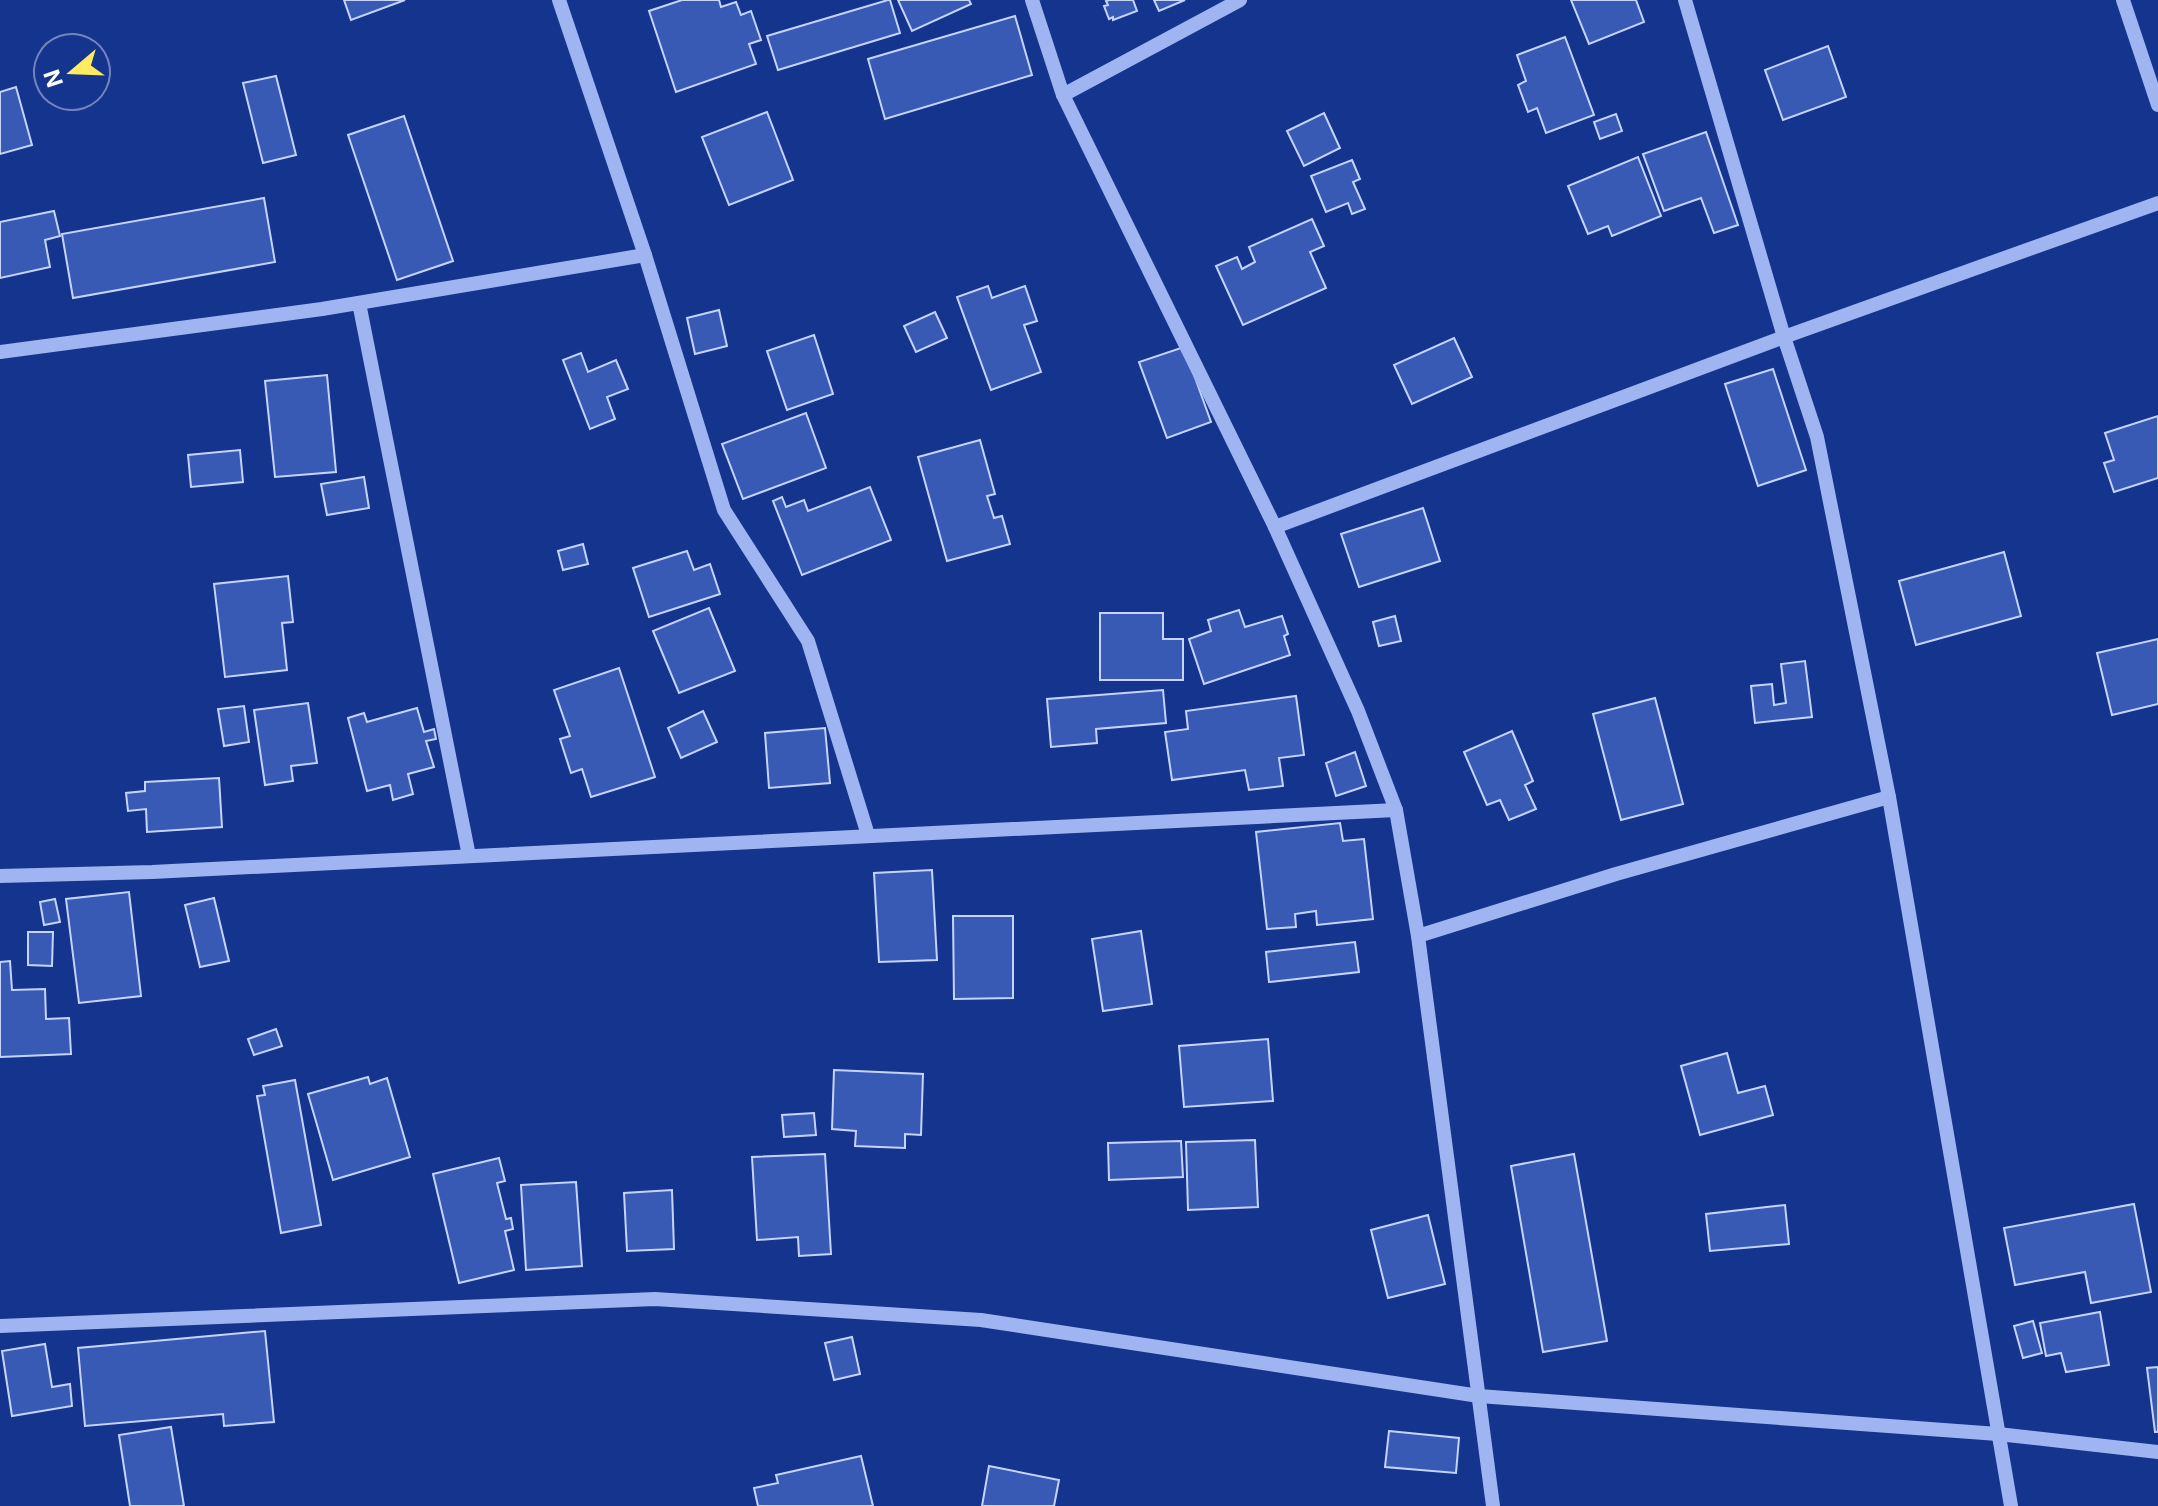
<svg xmlns="http://www.w3.org/2000/svg" width="2158" height="1506" viewBox="0 0 2158 1506" font-family="Inter,sans-serif">
  <style>
    .building { fill: #385ab5; stroke: #c5d4fc; stroke-width: 2 }
    .lines { fill: none; stroke-linecap: round; stroke-linejoin: round }
    .minor { stroke: #9eb5f1; stroke-width: 14 }
  </style>
  <rect width="100%" height="100%" fill="#14348e"/>
  <g class="building">
    <polygon points="344,0 405,0 351,20"/>
    <polygon points="682,0 719,0 721,7 736,2 741,15 751,11 761,40 749,44 756,64 676,92 649,11"/>
    <polygon points="888,0 890,0 900,33 778,70 767,36"/>
    <polygon points="898,0 969,0 971,4 912,31"/>
    <polygon points="1109,0 1133,0 1137,11 1113,20 1113,17 1109,19 1104,6 1108,5 1106,1"/>
    <polygon points="1154,0 1185,0 1159,11"/>
    <polygon points="1571,0 1636,0 1644,22 1589,44"/>
    <polygon points="1015,16 1032,75 885,119 868,59"/>
    <polygon points="1565,37 1594,115 1546,133 1537,108 1528,112 1518,85 1526,81 1517,55"/>
    <polygon points="1828,46 1846,97 1783,120 1765,70"/>
    <polygon points="276,76 296,155 263,163 243,83"/>
    <polygon points="16,87 32,145 0,154 0,92"/>
    <polygon points="767,112 793,180 729,205 702,137"/>
    <polygon points="1324,113 1340,148 1304,166 1287,131"/>
    <polygon points="1616,114 1622,131 1600,139 1594,122"/>
    <polygon points="404,116 453,261 397,280 348,135"/>
    <polygon points="1706,132 1738,225 1714,233 1701,198 1664,211 1643,154"/>
    <polygon points="1638,157 1661,216 1612,236 1608,226 1588,234 1568,186"/>
    <polygon points="1352,160 1360,179 1353,182 1365,209 1352,214 1348,203 1326,212 1311,176"/>
    <polygon points="264,198 275,262 73,298 62,234"/>
    <polygon points="54,211 60,236 45,240 50,267 0,278 0,222"/>
    <polygon points="1312,219 1324,246 1310,252 1326,288 1243,325 1216,266 1237,257 1242,269 1255,262 1249,247"/>
    <polygon points="988,286 992,298 1025,286 1037,321 1024,325 1041,372 991,390 957,297"/>
    <polygon points="719,310 727,346 695,354 687,318"/>
    <polygon points="935,312 947,338 916,352 904,326"/>
    <polygon points="814,335 833,394 787,410 767,351"/>
    <polygon points="1454,338 1472,377 1412,404 1394,365"/>
    <polygon points="1184,347 1211,422 1167,438 1139,362"/>
    <polygon points="581,353 588,372 616,360 628,389 607,397 615,419 590,429 563,360"/>
    <polygon points="1773,369 1806,470 1758,486 1725,384"/>
    <polygon points="327,375 336,472 275,477 265,381"/>
    <polygon points="806,413 826,468 743,499 722,444"/>
    <polygon points="2158,416 2158,478 2114,492 2104,463 2114,460 2105,433"/>
    <polygon points="980,440 995,494 987,496 994,518 1002,516 1010,544 947,561 918,457"/>
    <polygon points="240,450 243,482 191,487 188,455"/>
    <polygon points="364,477 369,508 327,515 321,484"/>
    <polygon points="870,487 891,540 802,575 773,501 782,497 786,507 804,500 808,511"/>
    <polygon points="1423,508 1440,561 1359,587 1341,534"/>
    <polygon points="583,544 588,564 563,570 558,551"/>
    <polygon points="687,551 694,570 710,564 720,594 649,617 633,568"/>
    <polygon points="2004,552 2021,616 1916,645 1899,581"/>
    <polygon points="288,576 293,622 282,623 287,670 225,677 214,584"/>
    <polygon points="709,608 735,671 679,693 653,631"/>
    <polygon points="1239,610 1245,627 1282,616 1288,634 1284,636 1290,655 1204,684 1189,639 1211,631 1208,620"/>
    <polygon points="1100,613 1163,613 1163,639 1183,639 1183,680 1100,680"/>
    <polygon points="1395,616 1401,641 1379,646 1373,622"/>
    <polygon points="2158,639 2158,704 2112,715 2097,653"/>
    <polygon points="1805,661 1812,717 1755,723 1751,686 1772,684 1774,705 1786,703 1781,664"/>
    <polygon points="619,668 655,777 591,797 582,769 571,773 560,739 570,736 554,690"/>
    <polygon points="1163,690 1166,723 1096,729 1097,743 1051,747 1047,699"/>
    <polygon points="1296,696 1304,755 1279,758 1283,786 1249,790 1245,770 1172,780 1165,732 1188,729 1186,711"/>
    <polygon points="1655,698 1683,804 1621,820 1593,714"/>
    <polygon points="308,703 317,763 291,766 293,781 265,785 254,710"/>
    <polygon points="244,706 249,742 224,746 218,709"/>
    <polygon points="417,708 424,732 434,729 436,739 426,741 434,767 408,774 413,794 393,800 390,785 367,791 348,718 364,713 367,722"/>
    <polygon points="703,711 717,742 681,758 668,728"/>
    <polygon points="825,728 830,783 769,788 765,733"/>
    <polygon points="1512,731 1533,781 1525,785 1536,809 1509,820 1500,800 1487,805 1464,752"/>
    <polygon points="1355,752 1366,786 1336,796 1326,763"/>
    <polygon points="219,778 222,827 147,832 146,809 128,811 126,793 145,791 145,782"/>
    <polygon points="1340,823 1343,841 1364,839 1373,919 1317,925 1316,911 1295,914 1296,927 1267,929 1256,832"/>
    <polygon points="932,870 937,960 879,962 874,873"/>
    <polygon points="129,892 141,996 79,1003 66,899"/>
    <polygon points="214,898 229,961 200,967 185,905"/>
    <polygon points="55,899 60,922 44,925 40,902"/>
    <polygon points="953,916 1013,916 1013,998 954,999"/>
    <polygon points="1141,931 1152,1004 1103,1011 1092,939"/>
    <polygon points="28,932 53,932 52,966 28,965"/>
    <polygon points="1355,942 1359,972 1269,982 1266,952"/>
    <polygon points="10,961 12,990 45,989 46,1019 69,1018 71,1054 0,1057 0,962"/>
    <polygon points="276,1029 282,1046 254,1055 248,1039"/>
    <polygon points="1268,1039 1273,1101 1184,1107 1179,1046"/>
    <polygon points="1727,1053 1738,1093 1765,1086 1773,1115 1700,1135 1681,1066"/>
    <polygon points="834,1070 923,1074 921,1135 905,1134 905,1148 855,1146 856,1131 832,1129"/>
    <polygon points="368,1077 370,1084 387,1078 410,1157 333,1180 308,1094"/>
    <polygon points="295,1080 321,1225 281,1233 257,1096 265,1095 263,1086"/>
    <polygon points="814,1113 816,1135 784,1137 782,1115"/>
    <polygon points="1255,1140 1258,1207 1188,1210 1186,1142"/>
    <polygon points="1181,1141 1183,1177 1109,1180 1108,1143"/>
    <polygon points="825,1154 831,1254 799,1256 798,1237 757,1240 752,1157"/>
    <polygon points="1574,1154 1607,1341 1543,1352 1511,1166"/>
    <polygon points="499,1158 505,1181 497,1183 506,1219 511,1218 513,1229 505,1231 514,1270 459,1283 433,1174"/>
    <polygon points="576,1182 582,1266 526,1270 521,1185"/>
    <polygon points="672,1190 674,1249 627,1251 624,1193"/>
    <polygon points="2134,1204 2151,1292 2091,1303 2085,1272 2015,1285 2004,1228"/>
    <polygon points="1785,1205 1789,1244 1710,1251 1706,1214"/>
    <polygon points="1428,1215 1445,1284 1388,1298 1371,1230"/>
    <polygon points="2100,1312 2109,1365 2066,1372 2061,1353 2046,1356 2040,1323"/>
    <polygon points="2033,1321 2042,1353 2023,1358 2014,1326"/>
    <polygon points="265,1331 274,1422 224,1426 223,1414 85,1426 78,1348"/>
    <polygon points="852,1337 860,1374 834,1380 825,1343"/>
    <polygon points="45,1344 52,1387 70,1384 72,1406 12,1416 2,1351"/>
    <polygon points="2158,1367 2158,1432 2155,1432 2147,1368"/>
    <polygon points="171,1427 184,1506 130,1506 119,1435"/>
    <polygon points="1389,1431 1459,1438 1456,1473 1385,1467"/>
    <polygon points="861,1456 873,1506 758,1506 754,1488 778,1483 776,1475"/>
    <polygon points="989,1466 1059,1480 1054,1506 982,1506"/>
  </g>
  <g class="lines">
    <g class="minor">
      <polyline points="559,0 645,255 724,510 808,641 868,835"/>
      <polyline points="1032,0 1063,95 1275,527 1358,711 1396,810 1418,936 1493,1506"/>
      <polyline points="1685,0 1784,337 1817,437 1889,797 2011,1506"/>
      <polyline points="2123,0 2158,105"/>
      <polyline points="1063,95 1240,0"/>
      <polyline points="359,303 469,856"/>
      <polyline points="0,352 322,309 645,255"/>
      <polyline points="1275,527 1784,337 2158,203"/>
      <polyline points="0,876 152,872 1396,810"/>
      <polyline points="1418,936 1616,874 1889,797"/>
      <polyline points="0,1326 655,1299 981,1320 1479,1396 1998,1434 2158,1452"/>
    </g>
  </g>
  <g transform="translate(72 72) rotate(251)"><circle r="38" fill="#14348e" stroke="#7285bb" stroke-width="2"/>
  <path d="M0-6L14 30L0 20L-14 30Z" fill="#ffec5e"/>
  <text y="-12" font-size="22" font-weight="bold" text-anchor="middle" fill="#ffffff">N</text>
  </g>
</svg>
